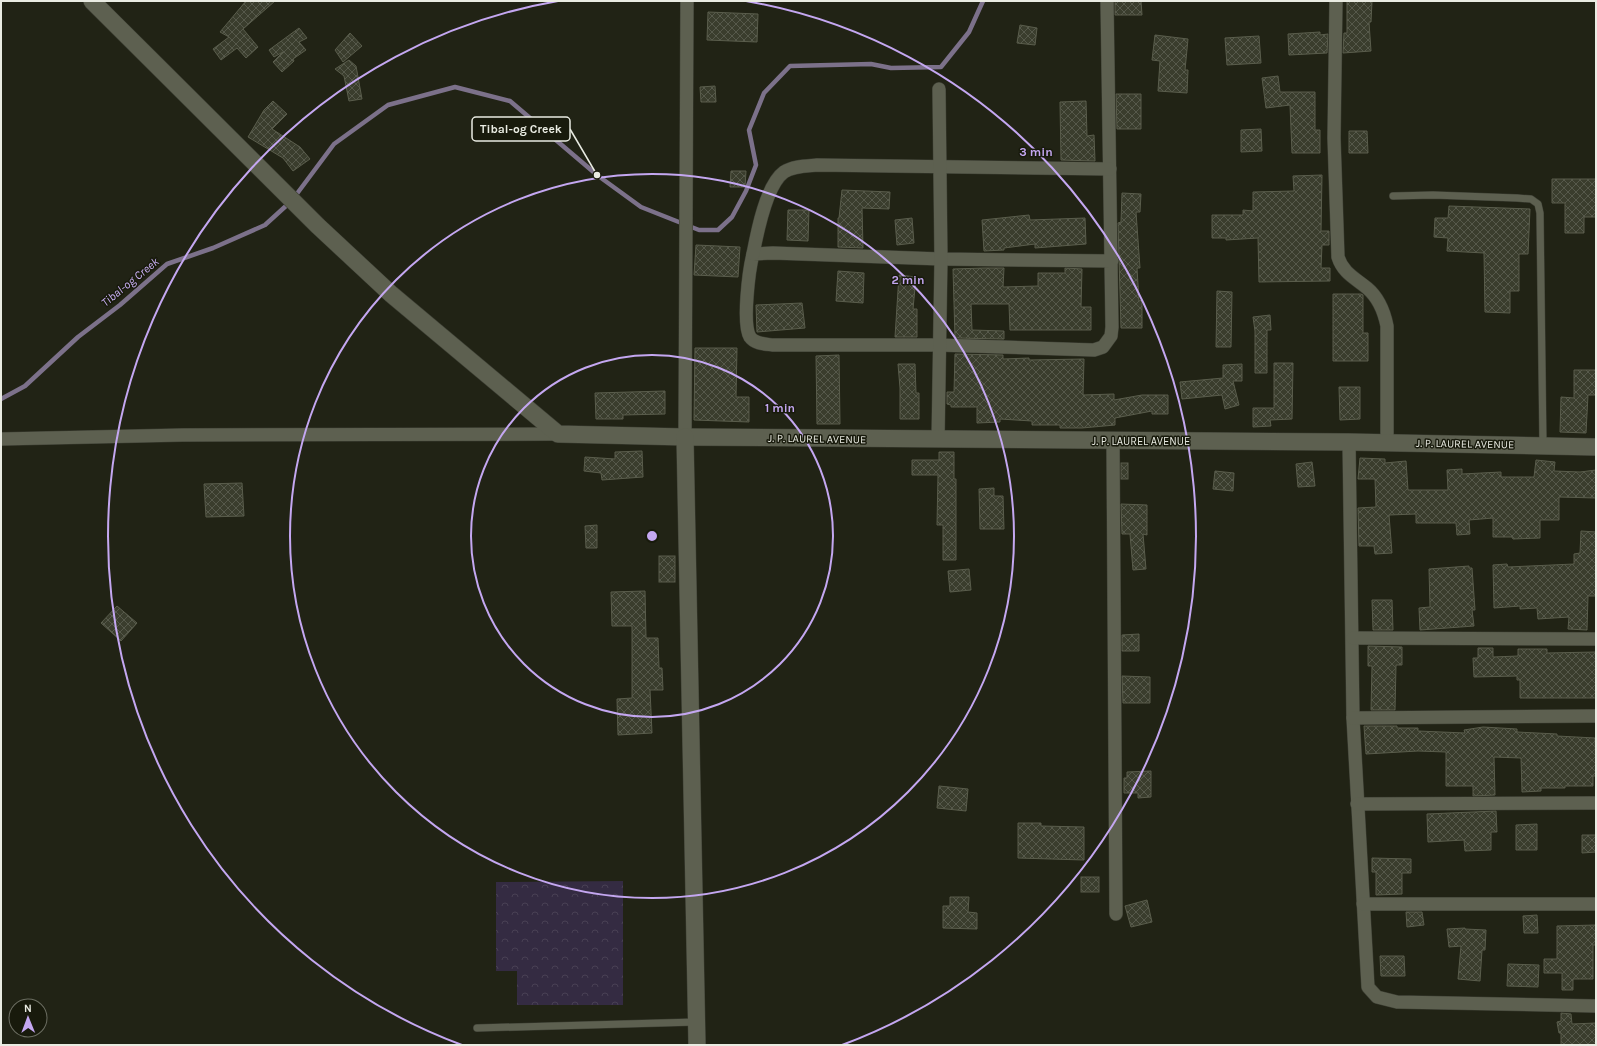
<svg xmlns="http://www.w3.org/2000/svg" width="1597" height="1046" font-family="Karla,sans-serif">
	<defs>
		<pattern id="forest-crowns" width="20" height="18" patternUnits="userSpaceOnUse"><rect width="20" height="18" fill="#342b42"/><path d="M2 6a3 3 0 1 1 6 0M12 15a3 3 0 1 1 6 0" fill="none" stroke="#484054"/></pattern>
		<pattern id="building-cross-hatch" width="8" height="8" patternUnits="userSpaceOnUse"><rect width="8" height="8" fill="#3a3d2d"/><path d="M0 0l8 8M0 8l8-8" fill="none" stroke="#56594b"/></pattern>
	</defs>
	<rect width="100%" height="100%" fill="#212315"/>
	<polygon fill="url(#forest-crowns)" points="623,881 623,1005 517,1005 517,971 496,971 496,882"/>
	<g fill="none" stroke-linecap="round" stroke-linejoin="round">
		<g stroke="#7c718a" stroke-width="4.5">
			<polyline points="296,195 334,144 388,105 455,87 510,101 597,175 641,207 699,230 718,230 732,217 746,191 756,165 749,130 764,93 790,66 871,64 891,68 941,67 969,32 983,1"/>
			<polyline points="1,399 25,386 78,337 120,305 167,264 213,248 265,225 287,205"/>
		</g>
	</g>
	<g fill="url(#building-cross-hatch)" stroke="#5a5d4c">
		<polygon points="246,1 275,1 243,29 258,47 246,58 237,48 221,60 213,49 229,37 220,32"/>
		<polygon points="1115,1 1141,1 1142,15 1115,15"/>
		<polygon points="1347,1 1372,1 1371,22 1369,22 1371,51 1343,53 1344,33 1347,33"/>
		<polygon points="708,12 758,14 757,42 707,40"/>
		<polygon points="1020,25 1037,28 1035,45 1017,43"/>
		<polygon points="299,28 307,38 299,42 306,50 293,59 294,61 282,72 273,62 283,52 274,57 269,50"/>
		<polygon points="1320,32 1320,35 1328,34 1327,53 1289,55 1288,34"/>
		<polygon points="350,33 362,46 343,62 335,50"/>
		<polygon points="1155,35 1188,39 1185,70 1188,70 1187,93 1158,91 1160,61 1152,60"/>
		<polygon points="1259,36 1261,63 1227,65 1225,38"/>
		<polygon points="349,60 356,66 362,99 349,101 344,76 335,69"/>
		<polygon points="1278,76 1280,92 1315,92 1315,130 1320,130 1320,153 1292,153 1290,105 1266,108 1262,78"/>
		<polygon points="715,86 716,102 701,102 700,87"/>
		<polygon points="1116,94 1141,94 1141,129 1117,129"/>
		<polygon points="273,101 287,114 272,129 300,147 310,159 293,171 283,158 248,137 264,110"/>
		<polygon points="1086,101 1087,136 1094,135 1095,161 1061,160 1060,102"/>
		<polygon points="1261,129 1262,151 1241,152 1241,130"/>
		<polygon points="1349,131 1367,131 1368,153 1349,153"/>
		<polygon points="731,171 746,171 745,187 730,187"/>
		<polygon points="1322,175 1321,231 1329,231 1329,245 1322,245 1321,268 1330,268 1330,281 1259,282 1258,238 1226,240 1226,238 1212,238 1212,215 1243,215 1243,210 1253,211 1253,192 1294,191 1293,176"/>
		<polygon points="1552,179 1596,179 1596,217 1584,217 1584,233 1565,233 1565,203 1552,203"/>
		<polygon points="842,190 890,192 889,209 862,208 863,248 838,247 838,218 839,218"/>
		<polygon points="1122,193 1141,194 1140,212 1136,212 1140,268 1137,268 1139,301 1142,300 1142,328 1121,328 1118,223 1121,222"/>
		<polygon points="1449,206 1530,209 1528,254 1519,254 1519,291 1510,291 1510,313 1485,312 1484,253 1447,251 1448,238 1434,237 1435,218 1448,218"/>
		<polygon points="788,210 809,210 808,241 787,240"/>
		<polygon points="1029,215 1030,220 1085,218 1086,244 1035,248 1035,244 1004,248 1004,250 984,251 982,220"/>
		<polygon points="912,218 914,243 897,245 895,220"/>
		<polygon points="696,245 740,247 738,277 694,275"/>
		<polygon points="984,268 1004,268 1003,287 1038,286 1038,273 1065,273 1065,268 1082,269 1081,307 1091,307 1091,330 1010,330 1009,304 971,304 972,330 1004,331 1004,339 955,338 953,269"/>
		<polygon points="838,271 864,273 863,303 836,301"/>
		<polygon points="899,275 916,277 913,309 917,309 917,337 895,337"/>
		<polygon points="1217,291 1232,292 1231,347 1216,347"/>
		<polygon points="1333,294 1361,294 1363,295 1363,333 1368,333 1368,361 1333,361"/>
		<polygon points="802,303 805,328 757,332 756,305"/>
		<polygon points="1270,315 1271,330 1267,330 1267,373 1255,373 1255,331 1253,317"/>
		<polygon points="695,348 737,348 736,397 749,397 749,422 694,420"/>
		<polygon points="955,354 1003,355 1003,359 1029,358 1029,360 1084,359 1083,395 1114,394 1114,400 1142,395 1168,395 1168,414 1152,414 1152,411 1115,418 1115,425 1082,428 1060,428 1060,425 1032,425 1032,421 1000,419 1000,422 977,423 977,407 951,407 951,405 947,404 947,392 954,392"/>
		<polygon points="839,355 840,424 817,424 816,356"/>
		<polygon points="1274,363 1293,363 1292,419 1270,420 1271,426 1253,427 1253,408 1274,408"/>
		<polygon points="898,364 915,364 916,393 919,393 919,419 900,419 900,388"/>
		<polygon points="1242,364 1242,381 1233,381 1239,405 1225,409 1222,395 1182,399 1180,382 1223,378 1223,365"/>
		<polygon points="1574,370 1596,370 1596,395 1588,395 1586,433 1560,432 1561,397 1574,398"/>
		<polygon points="1339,387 1360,387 1360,419 1340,420"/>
		<polygon points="665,391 665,414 623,415 623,419 596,419 595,393"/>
		<polygon points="642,451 643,477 602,480 601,473 584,471 585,457 615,459 615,452"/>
		<polygon points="939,452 954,452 954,479 956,479 956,560 943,560 943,525 937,525 938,475 912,475 912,460 939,460"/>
		<polygon points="1360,458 1385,459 1385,463 1406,461 1408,490 1448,490 1447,470 1462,469 1462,474 1501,472 1501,477 1534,477 1536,460 1555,462 1554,471 1580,472 1596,470 1596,498 1559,497 1559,520 1540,520 1540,538 1513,539 1512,537 1493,537 1493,518 1469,520 1470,534 1457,535 1456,523 1416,523 1416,514 1389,515 1392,553 1375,554 1374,546 1359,546 1358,508 1376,507 1375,479 1358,479"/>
		<polygon points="1312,462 1315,486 1298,487 1296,464"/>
		<rect x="1121" y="463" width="7" height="16"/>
		<polygon points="1215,471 1234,473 1233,491 1213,489"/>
		<polygon points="242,483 244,516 206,517 204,484"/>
		<polygon points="994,488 994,496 1003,496 1004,529 980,529 979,489"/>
		<polygon points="1121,504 1147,505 1147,535 1143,534 1146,569 1133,570 1130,534 1122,534"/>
		<polygon points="597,525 597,548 586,548 585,526"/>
		<polygon points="1581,531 1596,532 1596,596 1588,596 1587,630 1568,629 1569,617 1538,619 1537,608 1520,609 1520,606 1494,608 1493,565 1507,564 1508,567 1574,564 1574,554 1580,553"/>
		<rect x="659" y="556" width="16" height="26"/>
		<polygon points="1469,566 1469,568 1472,568 1475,610 1472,610 1474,626 1420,630 1419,608 1430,607 1429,569"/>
		<polygon points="969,569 971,590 950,592 948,571"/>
		<polygon points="645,591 646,638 658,638 659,668 662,668 663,690 650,690 652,733 618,735 617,699 632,698 632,626 612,626 611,592"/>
		<polygon points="1372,600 1392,600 1393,630 1373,630"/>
		<polygon points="117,606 137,623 121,641 101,623"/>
		<polygon points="1139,634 1139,651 1122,651 1122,635"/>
		<polygon points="1368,646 1402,647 1402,665 1396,665 1395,710 1371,710 1372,666 1368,666"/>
		<polygon points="1478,648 1493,648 1493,657 1518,656 1518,649 1547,649 1547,653 1596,652 1596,698 1520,698 1520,680 1517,680 1517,676 1474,677 1473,658 1478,658"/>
		<polygon points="1122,676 1150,677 1150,703 1123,703"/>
		<polygon points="1364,726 1397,726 1397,728 1418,728 1418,731 1465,733 1464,730 1483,727 1517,729 1517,732 1557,734 1557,736 1595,738 1596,776 1593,776 1593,786 1565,786 1565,788 1541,788 1541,791 1522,792 1521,758 1494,757 1495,795 1473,796 1473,786 1446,786 1446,752 1418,751 1366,754"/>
		<polygon points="1151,771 1151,797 1138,798 1138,793 1124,793 1124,778 1127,778 1127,772"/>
		<polygon points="939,786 968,789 966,811 937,808"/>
		<polygon points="1496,811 1497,832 1491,832 1491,850 1465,851 1464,840 1428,842 1427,814"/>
		<polygon points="1018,823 1041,823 1041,826 1084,827 1084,860 1018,858"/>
		<polygon points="1537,824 1537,850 1516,850 1516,825"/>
		<polygon points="1582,835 1596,835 1596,852 1582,853"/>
		<polygon points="1372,858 1411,859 1411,873 1402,873 1402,894 1376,895 1376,872 1372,872"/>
		<rect x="1081" y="877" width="18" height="15"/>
		<polygon points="950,897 969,897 968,912 977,913 977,929 943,928 943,906 950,906"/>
		<polygon points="1147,900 1152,922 1131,927 1125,906"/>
		<polygon points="1406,912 1422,912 1424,925 1407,927"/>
		<polygon points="1537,915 1538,933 1524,933 1523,916"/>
		<polygon points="1596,925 1596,945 1593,945 1593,979 1573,979 1573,990 1562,990 1562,973 1544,973 1544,959 1557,959 1557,926"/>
		<polygon points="1465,928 1465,929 1486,930 1485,950 1482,950 1480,981 1458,979 1461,946 1449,947 1447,929"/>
		<polygon points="1380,956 1404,956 1405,976 1381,976"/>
		<polygon points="1508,964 1539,965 1538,987 1507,986"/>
		<polygon points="1561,1013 1571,1014 1572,1024 1596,1023 1596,1045 1561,1045 1561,1033 1559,1033 1557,1022 1561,1021"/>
	</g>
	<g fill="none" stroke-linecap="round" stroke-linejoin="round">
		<defs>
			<g id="service">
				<polyline points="1393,196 1433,195 1517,198 1531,199 1538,204 1540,213 1543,446"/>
				<polyline points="477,1028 696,1022"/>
			</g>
			<g id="minor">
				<path d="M 1107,1 L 1112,327 L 1111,336 L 1103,347 L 1094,350 L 938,345 L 773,345 C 765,344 755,344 750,337 C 742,324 749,270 753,254 L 773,253 L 941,259 L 1112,261"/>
				<path d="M 1336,1 L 1334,138 L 1338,257 C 1343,273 1355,278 1367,288 C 1379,298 1384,311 1387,326 L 1387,443"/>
				<path d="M 753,254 C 757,233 766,185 784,172 C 793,166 806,166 817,165 L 1110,169"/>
				<polyline points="685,437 687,1"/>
				<polyline points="1,439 183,435 558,434"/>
				<polyline points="938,440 941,259 939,89"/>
				<polyline points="1113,441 1116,914"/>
				<polyline points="1349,442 1353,718 1368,987 1377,997 1397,1002 1596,1006"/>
				<polyline points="1353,638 1596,639"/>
				<polyline points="1353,718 1596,716"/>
				<polyline points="1357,804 1596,803"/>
				<polyline points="1363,904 1596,904"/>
			</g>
			<g id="tertiary">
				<polyline points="92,1 318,226 391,294 558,434 685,437 1349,442 1596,447"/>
				<polyline points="685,437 697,1045"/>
			</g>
		</defs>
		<use href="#service" stroke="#3c3e33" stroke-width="8"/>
		<use href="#minor" stroke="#3c3e33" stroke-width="14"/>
		<use href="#tertiary" stroke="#3c3e33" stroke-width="18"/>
		<use href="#service" stroke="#5d6050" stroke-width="7"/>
		<use href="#minor" stroke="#5d6050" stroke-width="13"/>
		<use href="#tertiary" stroke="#5d6050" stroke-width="17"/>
	</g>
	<g fill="none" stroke="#c4a7f1" stroke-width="2">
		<circle cx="652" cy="536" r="181"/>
		<circle cx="652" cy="536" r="362"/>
		<path d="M462 1045A543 543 0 0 1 558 1M746 1A543 543 0 0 1 842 1045"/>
	</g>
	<g text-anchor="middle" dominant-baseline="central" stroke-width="3" stroke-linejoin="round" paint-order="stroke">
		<g font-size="11" fill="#e9ebe2" stroke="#181a0c">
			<text transform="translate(817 439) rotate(1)">J. P. LAUREL AVENUE</text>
			<text x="1141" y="441">J. P. LAUREL AVENUE</text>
			<text transform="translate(1465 444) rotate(1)">J. P. LAUREL AVENUE</text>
		</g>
		<g font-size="12" font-style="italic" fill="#c9b0f4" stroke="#181a0c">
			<text transform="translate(130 282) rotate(-39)">Tibal-og Creek</text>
		</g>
	</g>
	<circle cx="652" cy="536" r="6" fill="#c4a7f1" stroke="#181a0c" stroke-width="2"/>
	<g font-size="12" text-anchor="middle" font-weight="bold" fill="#c4a7f1" stroke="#181a0c" stroke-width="3" stroke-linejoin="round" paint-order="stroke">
		<text x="1036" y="156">3 min</text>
		<text x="908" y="284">2 min</text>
		<text x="780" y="412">1 min</text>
	</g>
	<path fill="none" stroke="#e9ebe2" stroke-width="1.5" d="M597 175L570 129"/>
	<circle fill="#e9ebe2" stroke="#181a0c" stroke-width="1.5" cx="597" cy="175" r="4"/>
	<rect fill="#181a0c" stroke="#e9ebe2" stroke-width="1.5" x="472" y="117" width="98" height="24" rx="4"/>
	<g font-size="12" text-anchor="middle" font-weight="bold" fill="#e9ebe2">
		<text x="521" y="133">Tibal-og Creek</text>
	</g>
	<rect width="1597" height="1046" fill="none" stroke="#e9ebe2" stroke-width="4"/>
	<g transform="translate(28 1018) rotate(359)"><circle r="19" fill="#181a0c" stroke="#6c6e62"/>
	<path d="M0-3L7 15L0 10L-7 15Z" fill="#c4a7f1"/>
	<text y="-6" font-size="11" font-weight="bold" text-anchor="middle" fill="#e9ebe2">N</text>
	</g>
</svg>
